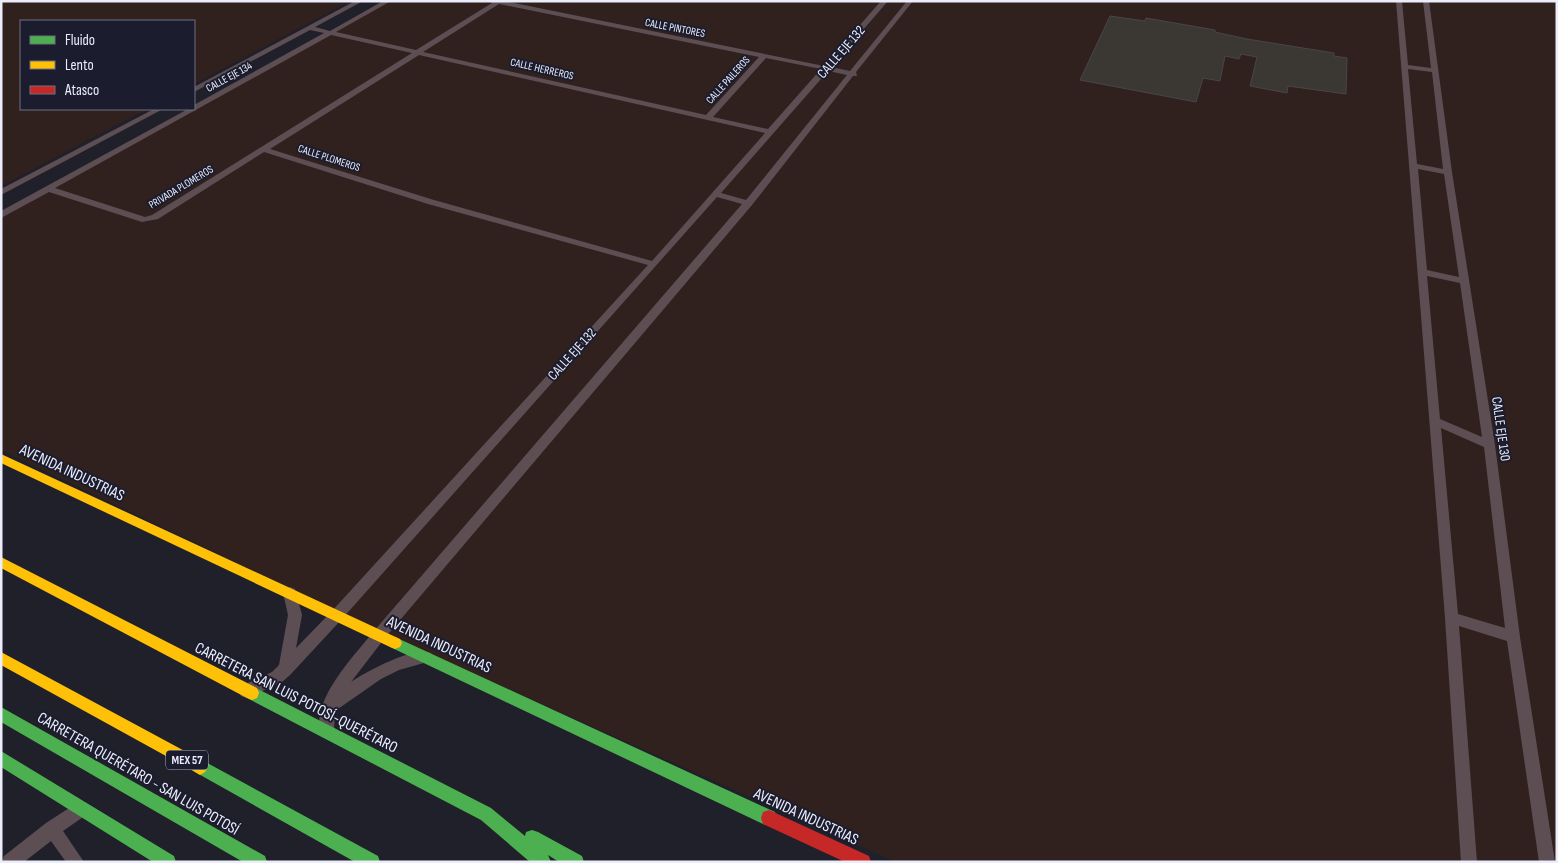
<svg xmlns="http://www.w3.org/2000/svg" width="1558" height="863" font-family="'Sofia Sans Condensed',sans-serif">
	<rect width="100%" height="100%" fill="#20202a"/>
	<g fill="#30211f">
		<polygon points="1,1 350,1 194,84 194,21 21,21 21,109 147,109 1,186"/>
		<polygon points="390,1 1557,1 1557,862 896,862 407,644 1,450 1,215"/>
	</g>
	<polygon fill="#3b3732" stroke="#484647" points="1110,16 1145,21 1146,18 1215,30 1215,32 1247,39 1334,53 1334,56 1347,58 1346,94 1288,86 1287,93 1250,86 1257,57 1241,54 1239,59 1225,56 1220,81 1203,78 1196,102 1080,80"/>
	<g fill="none" stroke-linecap="round" stroke-linejoin="round">
		<g fill="#5d4e53" fill-rule="evenodd">
			<path d="M 355,1 L 363,1 L 315,27 L 330,31 L 383,1 L 391,1 L 336,32 L 416,50 L 492,3 L 490,1 L 504,1 L 824,66 L 881,1 L 888,1 L 831,67 L 850,71 L 907,1 L 913,1 L 856,72 L 857,76 L 853,76 L 752,205 L 384,639 L 351,682 C 367,671 414,646 431,653 L 433,657 L 431,661 L 399,670 L 381,679 L 335,711 L 334,732 L 332,737 L 327,739 L 322,737 C 307,703 355,655 374,631 L 742,204 L 717,197 L 342,619 L 290,675 L 282,682 L 251,696 L 246,698 L 241,696 L 239,691 L 241,686 L 272,672 L 279,665 L 288,615 L 283,593 L 285,589 L 290,587 L 295,589 L 302,615 L 296,648 L 332,611 L 648,265 L 428,204 L 264,152 L 158,219 L 142,222 L 49,192 L 1,218 L 1,211 L 188,109 L 194,109 L 194,105 L 324,33 L 310,30 L 194,92 L 194,87 ZM 499,4 L 759,57 L 706,115 L 423,52 ZM 331,35 L 412,53 L 152,215 L 145,217 L 55,188 ZM 419,55 L 765,133 L 652,261 L 434,200 L 270,149 ZM 766,58 L 821,69 L 768,129 L 713,117 ZM 828,71 L 847,75 L 746,200 L 721,193 Z"/>
			<path d="M 1396,1 L 1402,1 L 1408,65 L 1431,68 L 1423,1 L 1429,1 L 1452,172 L 1495,445 L 1520,637 L 1555,862 L 1539,862 L 1507,641 L 1459,626 L 1477,862 L 1461,862 L 1445,618 ZM 1408,69 L 1432,72 L 1443,169 L 1417,164 ZM 1418,169 L 1444,174 L 1459,277 L 1427,270 ZM 1427,276 L 1460,283 L 1482,437 L 1440,419 ZM 1441,428 L 1484,447 L 1505,628 L 1458,614 Z"/>
			<polygon points="154,109 163,109 1,195 1,189"/>
			<polygon points="80,801 86,803 88,809 86,815 63,831 84,862 66,862 51,841 24,862 2,862 4,856 46,823"/>
		</g>
		<g fill="#4caf50" fill-rule="evenodd">
			<polygon points="395,637 775,812 777,818 775,824 769,826 763,824 390,647 388,643 390,639"/>
			<polygon points="252,686 491,808 525,836 526,832 532,830 538,832 582,856 584,862 559,862 548,855 551,862 530,862 481,820 247,698 245,693 247,688"/>
			<polygon points="1,707 265,856 267,862 243,862 1,722"/>
			<polygon points="1,751 174,856 176,862 153,862 1,767"/>
			<polygon points="200,759 378,856 380,862 355,862 195,772 192,767 195,762"/>
		</g>
		<g fill="#ffc107" fill-rule="evenodd">
			<polygon points="1,454 400,639 402,643 400,647 395,649 390,647 1,463"/>
			<polygon points="1,557 257,688 259,693 257,698 252,700 247,698 1,568"/>
			<polygon points="1,652 205,762 208,767 205,772 200,775 195,772 1,665"/>
		</g>
		<polygon fill="#c62828" fill-rule="evenodd" points="769,810 869,856 871,862 845,862 763,824 761,818 763,812"/>
	</g>
	<g text-anchor="middle" dominant-baseline="central" stroke-width="4" stroke-linejoin="round" paint-order="stroke">
		<g font-size="11" fill="#ecedfa" stroke="#1b1d2f">
			<text transform="translate(675 28) rotate(11)">CALLE PINTORES</text>
			<text transform="translate(542 69) rotate(13)">CALLE HERREROS</text>
			<text transform="translate(229 77) rotate(-29)">CALLE EJE 134</text>
			<text transform="translate(728 80) rotate(-48)">CALLE PAILEROS</text>
			<text transform="translate(329 158) rotate(18)">CALLE PLOMEROS</text>
			<text transform="translate(181 187) rotate(-31)">PRIVADA PLOMEROS</text>
		</g>
		<rect fill="#1b1d2f" stroke="#adafbd" stroke-width="1" x="166" y="750.5" width="42" height="19" rx="4"/>
		<g font-size="12" font-weight="bold" fill="#ecedfa">
			<text x="187" y="760">MEX 57</text>
		</g>
		<g font-size="14" fill="#ecedfa" stroke="#1b1d2f">
			<text transform="translate(841 52) rotate(-49)">CALLE EJE 132</text>
			<text transform="translate(572 354) rotate(-48)">CALLE EJE 132</text>
			<text transform="translate(1501 429) rotate(82)">CALLE EJE 130</text>
		</g>
		<g font-size="16" fill="#ecedfa" stroke="#1b1d2f">
			<text transform="translate(72 473) rotate(25)">AVENIDA INDUSTRIAS</text>
			<text transform="translate(439 645) rotate(25)">AVENIDA INDUSTRIAS</text>
			<text transform="translate(296 698) rotate(27)">CARRETERA SAN LUIS POTOSÍ-QUERÉTARO</text>
			<text transform="translate(138 774) rotate(30)">CARRETERA QUERÉTARO - SAN LUIS POTOSÍ</text>
			<text transform="translate(806 817) rotate(25)">AVENIDA INDUSTRIAS</text>
		</g>
	</g>
	<rect width="1558" height="863" fill="none" stroke="#ecedfa" stroke-width="5"/>
	<rect x="20" y="20" width="175" height="90" fill="#1b1d2f" stroke="#6f7080"/>
	<rect x="30" y="36" width="25" height="8" fill="#4caf50" stroke="#6f7080"/>
	<text x="65" y="45" font-size="15" fill="#ecedfa">Fluido</text>
	<rect x="30" y="61" width="25" height="8" fill="#ffc107" stroke="#6f7080"/>
	<text x="65" y="70" font-size="15" fill="#ecedfa">Lento</text>
	<rect x="30" y="86" width="25" height="8" fill="#c62828" stroke="#6f7080"/>
	<text x="65" y="95" font-size="15" fill="#ecedfa">Atasco</text>
</svg>
